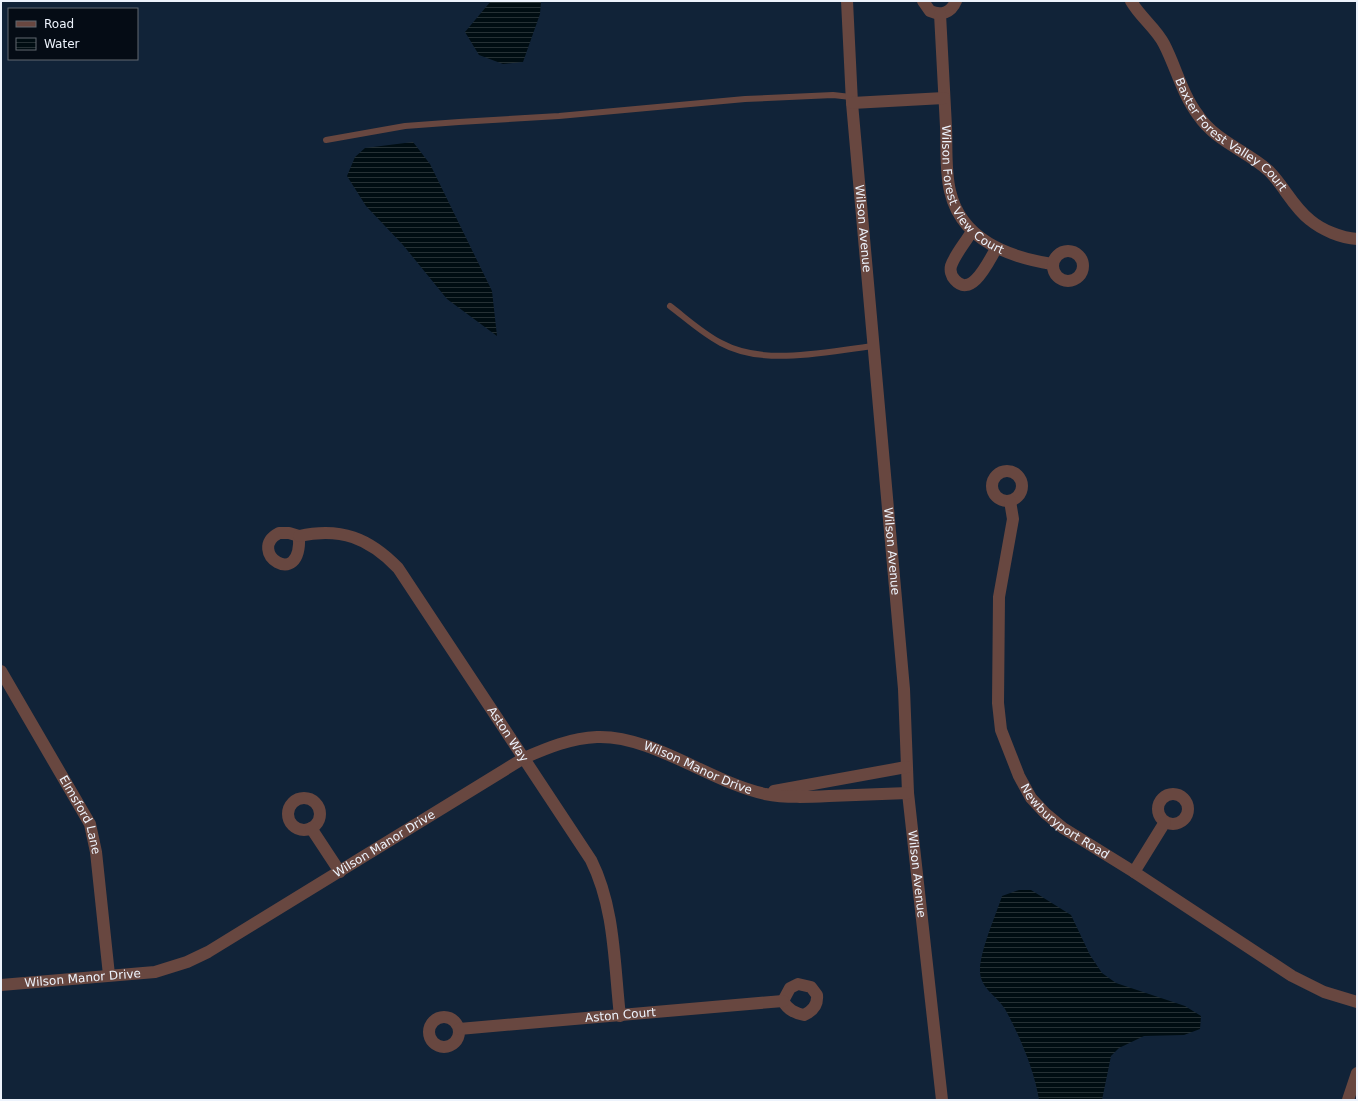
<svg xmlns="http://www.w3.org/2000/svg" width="1358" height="1101" font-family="'DejaVu Sans',sans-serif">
	<defs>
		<pattern id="water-rules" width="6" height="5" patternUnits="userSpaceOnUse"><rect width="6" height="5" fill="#000d12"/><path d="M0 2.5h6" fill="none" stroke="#263135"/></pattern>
	</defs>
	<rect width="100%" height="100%" fill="#112338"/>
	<g fill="url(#water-rules)">
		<polygon points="491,1 541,1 540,14 523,62 503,64 479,55 465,32"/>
		<polygon points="413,142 430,164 492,291 497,336 447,299 403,245 366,206 347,176 355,157 365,148"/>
		<path d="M 1019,890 L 1031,890 L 1071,915 L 1090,955 L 1102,973 L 1116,983 L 1185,1006 L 1201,1016 L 1200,1029 L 1184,1035 L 1144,1036 L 1119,1048 L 1111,1056 L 1102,1100 L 1039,1100 C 1035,1072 1019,1034 1005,1009 C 997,996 981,989 980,972 C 979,953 996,915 1002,896 Z"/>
	</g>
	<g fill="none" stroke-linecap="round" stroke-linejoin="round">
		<g stroke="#684740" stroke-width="6">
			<polyline points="326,140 405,126 459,122 559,116 745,99 833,95 851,97"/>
			<path d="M 670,306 C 687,319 702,333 721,343 C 765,367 827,351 874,346"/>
		</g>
		<g stroke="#684740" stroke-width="12">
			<path id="s1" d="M 847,1 L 852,103 L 904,689 L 908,793 L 942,1100"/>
			<path d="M 923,1 L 930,11 C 941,16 951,13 956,1"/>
			<path id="s2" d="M 1131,1 C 1140,17 1156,28 1164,44 C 1176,67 1182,94 1198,115 C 1215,141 1247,151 1269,171 C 1284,186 1293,207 1310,220 C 1322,230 1341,238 1357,239"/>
			<path id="s3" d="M 940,14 C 942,52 944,89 946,127 C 947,148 945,170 950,191 C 961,240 1008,257 1052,264"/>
			<polyline points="852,103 944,98"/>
			<path d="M 972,231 C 966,242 955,254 951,266 C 950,270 951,276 955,280 C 972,299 989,260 996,249"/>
			<circle cx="1068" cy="266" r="15"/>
			<circle cx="1007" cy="486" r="15"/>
			<path id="s4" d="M 1010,501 L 1013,519 L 999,597 L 998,703 L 1001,730 L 1019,776 L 1031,798 L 1045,813 L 1063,828 L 1134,872 L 1292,976 L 1324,992 L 1357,1002"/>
			<path d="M 279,533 L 289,533 L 299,536 C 302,592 245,551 279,533 Z"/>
			<path id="s5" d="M 299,536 C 341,527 369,538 398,568 L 591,860 C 615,908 614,963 620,1016"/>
			<path id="s6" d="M 1,671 L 90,824 L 96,852 L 109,975"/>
			<polyline points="774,791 906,767"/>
			<circle cx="1173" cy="809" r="15"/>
			<circle cx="304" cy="814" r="16"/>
			<polyline points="311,828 340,872"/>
			<polyline points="1134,872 1165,822"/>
			<path d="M 798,984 L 811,987 L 817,995 C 818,1005 813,1011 804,1015 C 795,1013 788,1010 783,1001 L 790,988 Z"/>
			<path id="s7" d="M 1,985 L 155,972 L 187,962 L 208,952 L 524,758 C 547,748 571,738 597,737 C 652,735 710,782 765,794 C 786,798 808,797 829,796 C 855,795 882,794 908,793"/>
			<circle cx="444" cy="1032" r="15"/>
			<path id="s8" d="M 459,1029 L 783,1001"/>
			<polyline points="1348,1100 1357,1073"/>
		</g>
	</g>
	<g text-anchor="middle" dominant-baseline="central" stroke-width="4" stroke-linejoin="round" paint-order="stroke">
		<g font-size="12" fill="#edf3fc" stroke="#050c15">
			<text stroke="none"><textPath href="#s2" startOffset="170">Baxter Forest Valley Court</textPath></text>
			<text stroke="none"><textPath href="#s3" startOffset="186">Wilson Forest View Court</textPath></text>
			<text stroke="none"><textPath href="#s1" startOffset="228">Wilson Avenue</textPath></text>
			<text stroke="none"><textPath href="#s1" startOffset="552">Wilson Avenue</textPath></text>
			<text stroke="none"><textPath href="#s5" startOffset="309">Aston Way</textPath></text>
			<text stroke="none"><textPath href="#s7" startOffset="765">Wilson Manor Drive</textPath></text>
			<text stroke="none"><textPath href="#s6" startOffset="165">Elmsford Lane</textPath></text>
			<text stroke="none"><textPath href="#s4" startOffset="346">Newburyport Road</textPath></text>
			<text stroke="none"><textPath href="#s7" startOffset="418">Wilson Manor Drive</textPath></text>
			<text stroke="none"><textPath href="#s1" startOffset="876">Wilson Avenue</textPath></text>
			<text stroke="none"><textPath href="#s7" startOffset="82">Wilson Manor Drive</textPath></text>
			<text stroke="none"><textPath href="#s8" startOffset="162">Aston Court</textPath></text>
		</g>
	</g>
	<rect width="1358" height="1101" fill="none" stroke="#edf3fc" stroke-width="4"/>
	<rect x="8" y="8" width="130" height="52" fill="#050c15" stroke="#626871"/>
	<rect x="16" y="21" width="20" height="6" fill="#684740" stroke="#626871"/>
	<text x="44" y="28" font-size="12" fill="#edf3fc">Road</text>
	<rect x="16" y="38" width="20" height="12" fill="url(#water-rules)" stroke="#626871"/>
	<text x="44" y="48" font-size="12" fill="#edf3fc">Water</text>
</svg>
